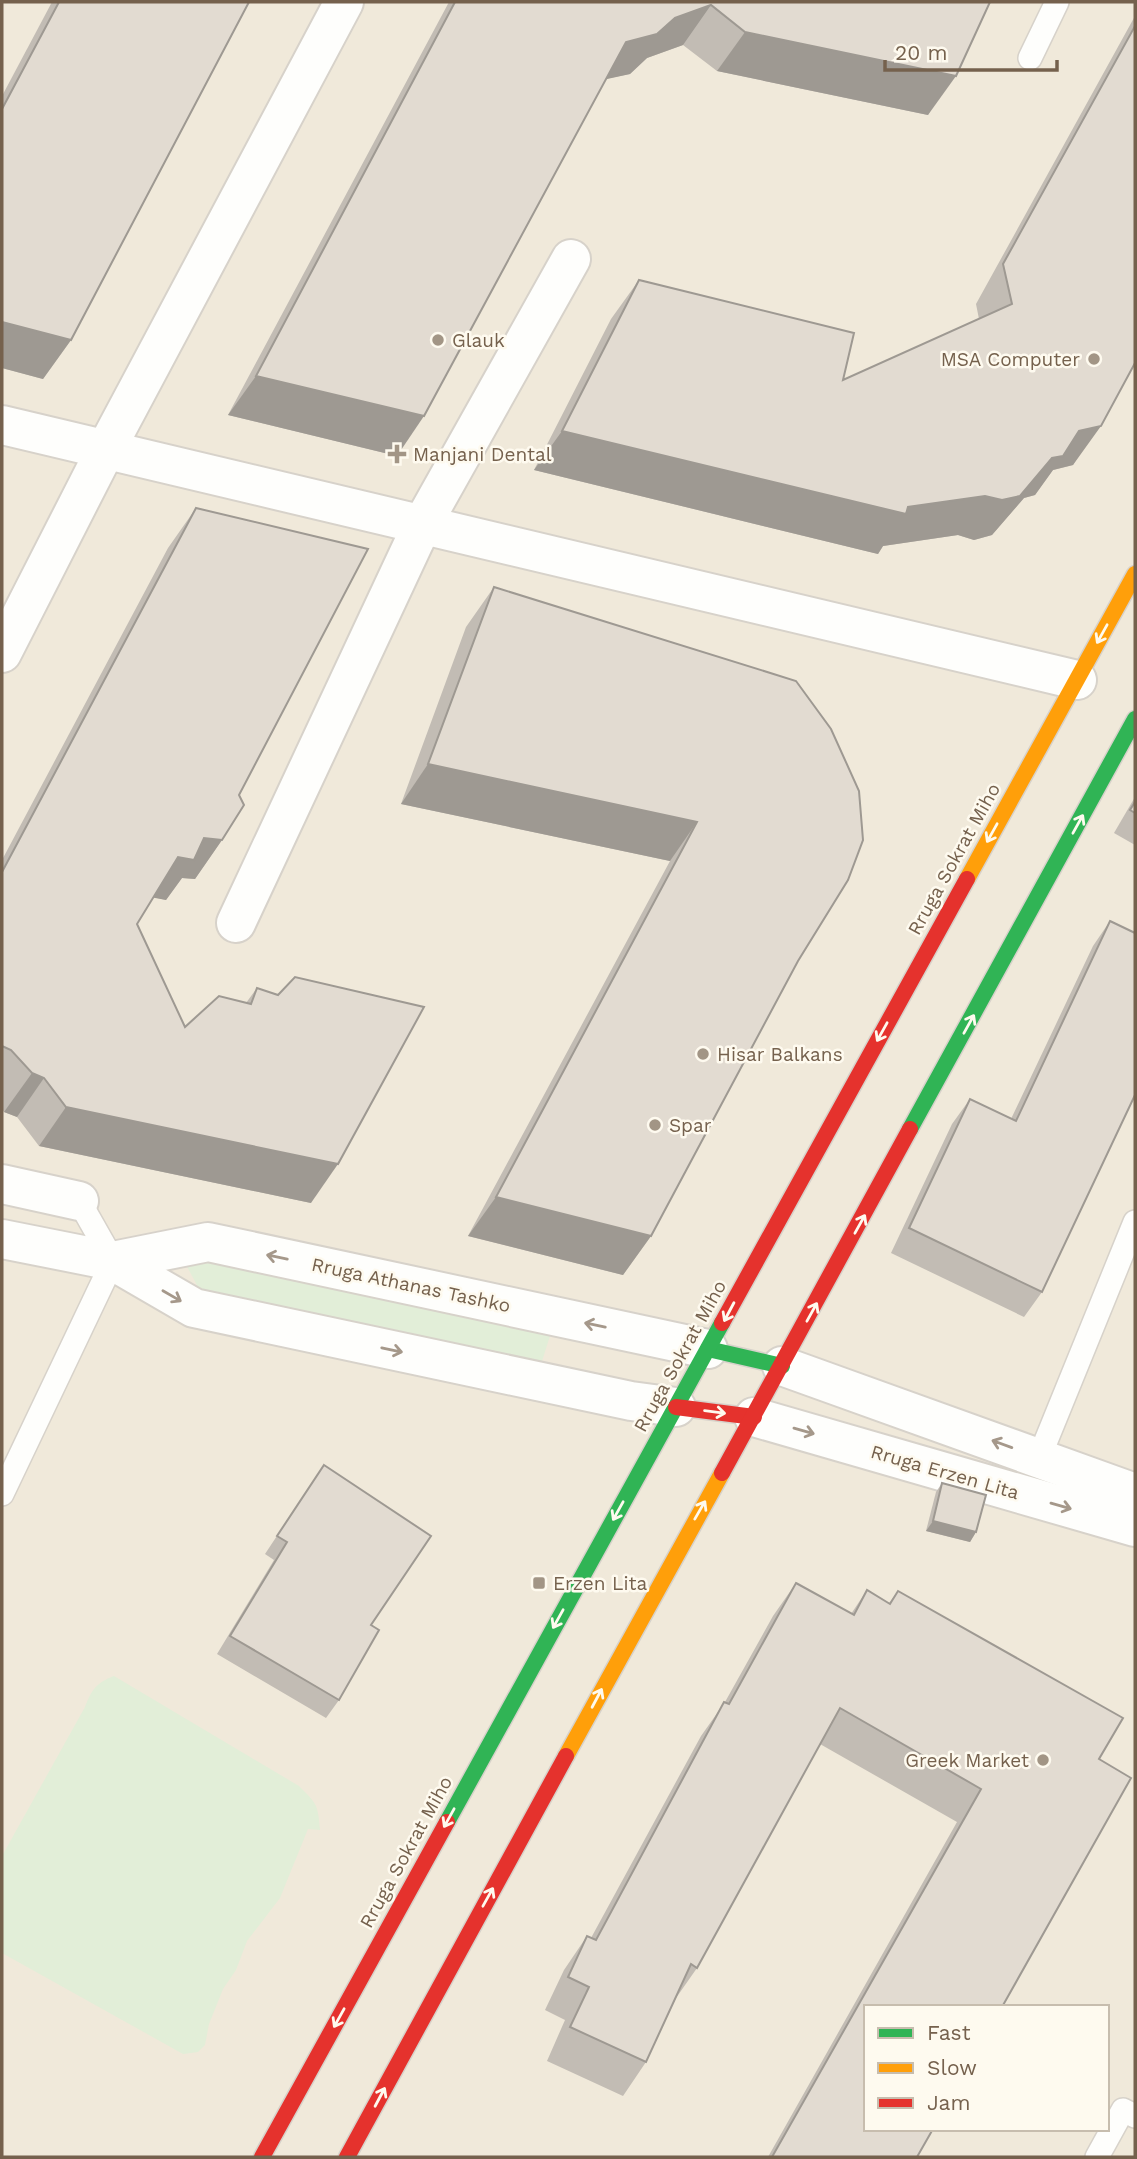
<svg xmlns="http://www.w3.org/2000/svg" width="1137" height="2159" font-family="'Work Sans',sans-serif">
	<rect width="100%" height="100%" fill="#f7f5ec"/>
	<path fill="#f0e9da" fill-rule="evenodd" d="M 2,2 L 1135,2 L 1135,2157 L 2,2157 ZM 866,2007 L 1107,2007 L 1107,2129 L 866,2129 Z"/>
	<g fill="#e2eed8">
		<polygon points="184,1261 236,1263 550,1336 535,1383 280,1316 199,1289"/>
		<path d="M 114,1676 L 299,1786 C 317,1804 318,1804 320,1830 L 308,1829 L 280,1898 L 247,1941 L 236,1970 L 223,1989 L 209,2024 L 205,2045 L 198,2052 L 183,2054 L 2,1953 L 2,1856 L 85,1707 C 92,1689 96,1683 114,1676 Z"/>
	</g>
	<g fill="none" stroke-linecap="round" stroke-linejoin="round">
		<defs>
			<g id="lane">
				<polyline points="1030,58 1057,2"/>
				<polyline points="1039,1458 1135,1222"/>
				<polyline points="2,1494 113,1261 79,1201"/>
				<polyline points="1097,2157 1123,2110 1135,2116"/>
			</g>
			<g id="street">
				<polyline points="2,425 1077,680"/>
				<polyline points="2,653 105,451 344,2"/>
				<polyline points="236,923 423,523 571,259"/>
				<polyline points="2,1184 79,1201"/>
				<polyline points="2,1239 113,1261 194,1308 631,1401 676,1407"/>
				<polyline points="113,1261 208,1242 708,1349"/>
				<polyline points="782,1366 1135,1493"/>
				<polyline points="754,1417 1135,1527"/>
			</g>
			<g id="fast">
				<polyline points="910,1129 1135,719"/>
				<polyline points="708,1349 782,1366"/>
				<polyline points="447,1822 722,1323"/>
			</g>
			<g id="slow">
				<polyline points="967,879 1135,574"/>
				<polyline points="566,1756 722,1473"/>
			</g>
			<g id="jam">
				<polyline points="722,1323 967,879"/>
				<polyline points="676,1407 754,1417"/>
				<polyline points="722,1473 910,1129"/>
				<polyline points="262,2157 447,1822"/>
				<polyline points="347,2157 566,1756"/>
			</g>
		</defs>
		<use href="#lane" stroke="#d7d2ca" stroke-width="26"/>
		<use href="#street" stroke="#d7d2ca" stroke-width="42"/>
		<use href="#fast" stroke="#d7d2ca" stroke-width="19"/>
		<use href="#slow" stroke="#d7d2ca" stroke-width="19"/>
		<use href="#jam" stroke="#d7d2ca" stroke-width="19"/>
		<use href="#lane" stroke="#fefefc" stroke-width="23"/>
		<use href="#street" stroke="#fefefc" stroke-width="38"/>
		<use href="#fast" stroke="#30b455" stroke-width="16"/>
		<use href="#slow" stroke="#ff9f0a" stroke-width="16"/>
		<use href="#jam" stroke="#e5322d" stroke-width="16"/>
	</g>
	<g fill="#c2bcb4">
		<polygon points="52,2 249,2 71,340 43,379 2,368 2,96"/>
		<polygon points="449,2 990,2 928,115 717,71 683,45 647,58 630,74 605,79 397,456 228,415"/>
		<polygon points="1135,16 1135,363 1073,465 1053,470 1035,495 1024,498 992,535 974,540 958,535 883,546 878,554 534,470 611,319 639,280 843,380 979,319 976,304"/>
		<polygon points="196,508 239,795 222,840 195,879 182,878 166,900 153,897 137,924 185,1027 246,1003 257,988 311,1203 39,1146 17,1117 4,1112 2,1109 2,860 168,548"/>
		<polygon points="494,587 796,681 798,961 651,1236 623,1275 468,1236 670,861 401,804 466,627"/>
		<polygon points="1135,797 1135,845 1114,833"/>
		<polygon points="1110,921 1042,1292 1024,1317 891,1253 952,1124 970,1099 1011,1119 1093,946"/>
		<polygon points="312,1483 371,1625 339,1700 326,1718 217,1654 274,1560 265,1554"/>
		<polygon points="942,1483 976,1532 970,1542 926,1531 936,1492"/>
		<polygon points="796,1583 851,1614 867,1590 889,1603 898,1591 1099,1759 917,2157 768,2157 957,1822 820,1744 697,1968 676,1998 646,2062 623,2096 547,2061 565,2020 545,2010 564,1970 587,1936 591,1938 701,1736 725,1702 773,1616"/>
	</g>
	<g fill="#9e9992">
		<polygon points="711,5 683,45 647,58 630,74 598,81 626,42 675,18"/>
		<polygon points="745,32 956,76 928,115 717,71"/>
		<polygon points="2,322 71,340 43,379 2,368"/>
		<polygon points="256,376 424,416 397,456 228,415"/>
		<polygon points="1101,426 1073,465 1053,470 1035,495 1024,498 992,535 974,540 958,535 883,546 878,554 534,470 562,431 908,507 1052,458 1079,431"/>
		<polygon points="428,764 697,822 670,861 401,804"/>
		<polygon points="204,838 222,840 195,879 182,878 166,900 150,897 178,857"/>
		<polygon points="32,1073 44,1078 17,1117 4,1112"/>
		<polygon points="66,1107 338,1164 311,1203 39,1146"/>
		<polygon points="496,1197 651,1236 623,1275 468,1236"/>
		<polygon points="933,1521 976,1532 970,1542 926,1531"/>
	</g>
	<g fill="#e2dbd1" stroke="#9e9992" stroke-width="2">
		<polygon points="59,2 249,2 71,340 2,322 2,109"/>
		<polygon points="455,2 990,2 956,76 745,32 711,5 675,18 657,34 626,42 424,416 256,376"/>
		<polygon points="1135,26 1135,363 1101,426 1079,431 1063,456 1052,458 1020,496 1002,500 985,496 908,507 906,514 562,431 639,280 854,333 843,380 1012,304 1003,264"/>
		<polygon points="196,508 368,549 239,795 244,805 222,840 204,838 194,860 178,857 137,924 185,1027 219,996 251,1004 257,988 278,995 295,977 424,1007 338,1164 66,1107 44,1078 32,1073 11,1050 2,1046 2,872"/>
		<polygon points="494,587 796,681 831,729 859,791 863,840 848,880 798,961 651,1236 496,1197 697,822 428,764"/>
		<polygon points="1135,802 1135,813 1130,810"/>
		<polygon points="1110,921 1135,933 1135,1095 1042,1292 909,1228 970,1099 1016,1121"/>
		<polygon points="324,1465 431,1536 371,1625 379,1630 339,1700 230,1636 287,1542 277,1536"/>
		<polygon points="942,1483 986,1495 976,1532 933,1521"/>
		<polygon points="796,1583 854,1615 867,1590 890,1604 898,1591 1123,1718 1099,1759 1131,1778 1002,2007 866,2007 866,2129 933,2129 917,2157 772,2157 981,1789 840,1708 697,1968 691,1964 646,2062 570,2027 589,1987 568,1977 587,1936 596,1940 724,1702 729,1704"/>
	</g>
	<defs><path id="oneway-shaft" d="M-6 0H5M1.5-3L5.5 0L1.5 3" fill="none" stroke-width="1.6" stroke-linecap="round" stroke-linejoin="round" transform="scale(1.75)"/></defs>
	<g stroke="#fefaef">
		<use href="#oneway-shaft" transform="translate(1102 634) rotate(119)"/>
		<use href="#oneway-shaft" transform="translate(1078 824) rotate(-61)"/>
		<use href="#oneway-shaft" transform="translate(992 833) rotate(119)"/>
		<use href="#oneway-shaft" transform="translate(969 1024) rotate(-61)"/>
		<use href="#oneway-shaft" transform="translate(882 1032) rotate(119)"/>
		<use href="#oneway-shaft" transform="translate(860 1224) rotate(-61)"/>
		<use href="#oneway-shaft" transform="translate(729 1312) rotate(118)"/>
		<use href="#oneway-shaft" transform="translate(812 1312) rotate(-61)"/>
		<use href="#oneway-shaft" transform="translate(715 1412) rotate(7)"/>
		<use href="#oneway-shaft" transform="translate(700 1510) rotate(-60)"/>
		<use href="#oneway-shaft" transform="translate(618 1511) rotate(119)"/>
		<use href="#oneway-shaft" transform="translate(558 1619) rotate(119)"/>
		<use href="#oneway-shaft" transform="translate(597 1698) rotate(-62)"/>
		<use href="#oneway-shaft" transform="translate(449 1818) rotate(119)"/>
		<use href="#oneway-shaft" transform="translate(488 1897) rotate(-61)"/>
		<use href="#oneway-shaft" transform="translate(339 2018) rotate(119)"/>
		<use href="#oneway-shaft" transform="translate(380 2097) rotate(-62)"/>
	</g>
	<g stroke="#a5988a">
		<use href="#oneway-shaft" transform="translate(277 1257) rotate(-168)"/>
		<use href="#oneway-shaft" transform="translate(172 1296) rotate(30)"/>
		<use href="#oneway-shaft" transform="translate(595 1325) rotate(-168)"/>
		<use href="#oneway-shaft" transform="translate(392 1350) rotate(12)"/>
		<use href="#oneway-shaft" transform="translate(804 1431) rotate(16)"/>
		<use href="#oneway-shaft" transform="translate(1002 1444) rotate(-160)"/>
		<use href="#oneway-shaft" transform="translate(1061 1506) rotate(16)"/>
	</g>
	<g fill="#a29585" stroke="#fefaef" stroke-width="2.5">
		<circle cx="438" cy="340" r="7"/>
		<circle cx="1094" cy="359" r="7"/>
		<path d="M393.5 443.5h7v7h7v7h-7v7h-7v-7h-7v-7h7z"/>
		<circle cx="703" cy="1054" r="7"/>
		<circle cx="655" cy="1125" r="7"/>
		<rect x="532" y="1576" width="14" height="14" rx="3.5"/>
		<circle cx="1043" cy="1760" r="7"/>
	</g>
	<g text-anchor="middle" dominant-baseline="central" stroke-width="5" stroke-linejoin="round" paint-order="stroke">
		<g font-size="19" fill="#75614d" stroke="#fefaef" text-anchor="start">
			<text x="452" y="340">Glauk</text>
			<text x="1080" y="359" text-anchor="end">MSA Computer</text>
			<text x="413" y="454">Manjani Dental</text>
			<text x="717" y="1054">Hisar Balkans</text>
			<text x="669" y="1125">Spar</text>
			<text x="553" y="1583">Erzen Lita</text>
			<text x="1029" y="1760" text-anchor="end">Greek Market</text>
		</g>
		<g font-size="19" fill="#75614d" stroke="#fefaef">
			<text transform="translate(954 859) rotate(-61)">Rruga Sokrat Miho</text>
			<text transform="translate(411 1285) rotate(12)">Rruga Athanas Tashko</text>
			<text transform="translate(680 1356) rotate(-61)">Rruga Sokrat Miho</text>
			<text transform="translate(945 1472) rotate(16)">Rruga Erzen Lita</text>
			<text transform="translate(406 1852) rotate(-61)">Rruga Sokrat Miho</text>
		</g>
	</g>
	<rect width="1137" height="2159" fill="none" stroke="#75614d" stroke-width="7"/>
	<rect x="864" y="2005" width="245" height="126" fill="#fefaef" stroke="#c7bdae" stroke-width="2"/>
	<rect x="878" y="2028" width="35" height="10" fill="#30b455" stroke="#c7bdae" stroke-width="2"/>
	<text x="927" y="2040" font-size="21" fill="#75614d">Fast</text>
	<rect x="878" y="2063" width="35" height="10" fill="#ff9f0a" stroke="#c7bdae" stroke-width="2"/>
	<text x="927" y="2075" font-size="21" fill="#75614d">Slow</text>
	<rect x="878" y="2098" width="35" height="10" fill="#e5322d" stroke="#c7bdae" stroke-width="2"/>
	<text x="927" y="2110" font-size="21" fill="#75614d">Jam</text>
	<path d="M885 60v10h172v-10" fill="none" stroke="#75614d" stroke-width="3.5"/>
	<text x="895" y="60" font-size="21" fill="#75614d" stroke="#fefaef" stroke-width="5" paint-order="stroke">20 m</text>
</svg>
